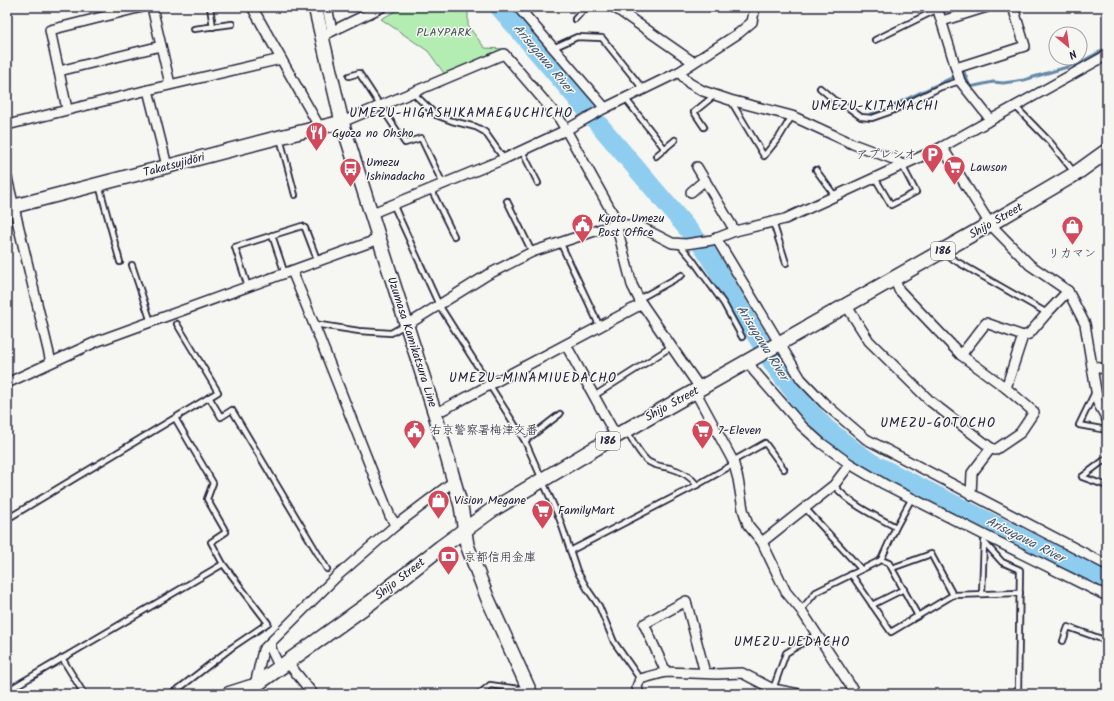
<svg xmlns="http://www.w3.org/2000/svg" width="1114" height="701" font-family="Kalam,'Klee One',sans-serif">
	<rect width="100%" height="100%" fill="#f6f6f2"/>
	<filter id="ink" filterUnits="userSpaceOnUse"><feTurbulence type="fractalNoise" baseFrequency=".025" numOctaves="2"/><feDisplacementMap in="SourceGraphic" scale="8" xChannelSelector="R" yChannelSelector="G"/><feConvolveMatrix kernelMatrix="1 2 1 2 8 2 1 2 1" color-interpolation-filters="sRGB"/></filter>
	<g filter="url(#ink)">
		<polygon fill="#b3edb1" stroke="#6a8876" points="403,7 466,7 468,10 468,26 485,48 504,49 446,76 428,51 381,19"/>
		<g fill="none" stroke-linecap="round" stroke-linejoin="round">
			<polyline stroke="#6389a7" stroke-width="3" points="870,114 886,111 900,102 964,72 970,87 993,82 1003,83 1024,80 1077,64 1107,48"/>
			<polyline stroke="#8ecdef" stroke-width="19" points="499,7 704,248 774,365 803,404 827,429 852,449 872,463 1107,581"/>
			<defs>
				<g id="lane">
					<polyline points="210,7 213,27"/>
					<polyline points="575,19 586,7"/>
					<polyline points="194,29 232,24"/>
					<polyline points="875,40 938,9"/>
					<polyline points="553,48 577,37 602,38 643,89"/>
					<polyline points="349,76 359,73 405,143 421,138 443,184"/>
					<polyline points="820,88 834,100 846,106 861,117 872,118 892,111 941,87 960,81"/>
					<polyline points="413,93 436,115 452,121 476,127 485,132 504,159"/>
					<polyline points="625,98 665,149"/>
					<polyline points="731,101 764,156 780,136 792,116"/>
					<polyline points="1015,106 1050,142 1074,172"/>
					<polyline points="704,127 694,112 715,95"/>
					<polyline points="280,138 295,195"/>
					<polyline points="522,151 538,183"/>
					<polyline points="656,156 675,140"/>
					<polyline points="816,170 835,196"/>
					<polyline points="875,178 891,205 916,192 902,165"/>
					<polyline points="99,185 120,262"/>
					<polyline points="431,189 454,236"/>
					<polyline points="507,201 532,252"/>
					<polyline points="393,204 439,305 525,441 560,520 577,571 588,590 599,606 614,642 640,679"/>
					<polyline points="773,222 786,263"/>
					<polyline points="272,235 285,274"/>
					<polyline points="560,242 600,327"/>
					<polyline points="679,244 692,259 724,304 742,337"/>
					<polyline points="945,252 949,257 1047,313"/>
					<polyline points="132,265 151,322"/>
					<polyline points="248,287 235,247 302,226 305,228 318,262"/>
					<polyline points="639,299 682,275"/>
					<polyline points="314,324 359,331 391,333 405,325"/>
					<polyline points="1095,392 1079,425 1107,430"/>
					<polyline points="594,396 671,347"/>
					<polyline points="209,397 221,417 232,410 327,569"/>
					<path d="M 627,431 C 633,441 640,456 649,462 C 656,466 663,467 670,468 C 681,471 690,476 697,485"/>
					<polyline points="525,441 560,414"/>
					<polyline points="1107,458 1082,477 1107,486"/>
					<polyline points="733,461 765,443 784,469"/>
					<path d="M 834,485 C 850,505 875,516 896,527"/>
					<polyline points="805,508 861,569"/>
					<polyline points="7,519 218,392 177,324"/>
					<polyline points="984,542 1002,562 1020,570 1018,694"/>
					<polyline points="570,551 697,485 734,464"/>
					<polyline points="881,560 896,527 912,498"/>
					<polyline points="892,568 931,554 953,595"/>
					<polyline points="851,574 891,632 953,595 1020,593"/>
					<polyline points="982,594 984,542"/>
					<polyline points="872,605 904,589"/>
					<polyline points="801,610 816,592 881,560 889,563 918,616"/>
					<polyline points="1063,641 1068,627 1107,641"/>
					<polyline points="62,658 84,694"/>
					<polyline points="773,689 786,653 817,634"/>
					<polyline points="7,691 223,564"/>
					<polyline points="170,694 177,690 231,648 268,623 223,564 211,542 226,532 207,499 213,483 175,418"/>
					<polyline points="479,694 490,685 519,689 527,689"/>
				</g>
				<g id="street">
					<polyline points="152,7 170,84"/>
					<polyline points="252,7 320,128"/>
					<polyline points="327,7 332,31"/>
					<polyline points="518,7 605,108"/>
					<polyline points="614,7 693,62"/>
					<polyline points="937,7 960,81 991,120"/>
					<polyline points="942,21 987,7"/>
					<polyline points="322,36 382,7"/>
					<polyline points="956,68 1025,46 1013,7"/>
					<polyline points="59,71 161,46"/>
					<polyline points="679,72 689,83 703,91 730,100 792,116 853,144 893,159 902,165"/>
					<polyline points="148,90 167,166"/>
					<polyline points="67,109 50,30 142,7"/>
					<polyline points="342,122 504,54 559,118 566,130 614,216 632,285 640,301 700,388"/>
					<polyline points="7,125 148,90 281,59"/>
					<polyline points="942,147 990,224 1030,265 1068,291 1085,324 1098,403 1107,419"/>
					<polyline points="697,167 735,231"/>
					<polyline points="7,178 51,362"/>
					<polyline points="691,192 705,180"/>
					<polyline points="370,214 504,159 566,130 603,109 679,72 739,33 752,22 755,7"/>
					<polyline points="716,238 801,379 824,403 866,439 1107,565"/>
					<polyline points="846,305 869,341 930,401 991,448 995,450 1020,433 1034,412 1006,388 961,355 899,290 894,278"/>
					<polyline points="407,325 487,275 532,252 616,224 639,226 672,243 686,244 712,240 735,231 785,219 942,147 1107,55"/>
					<polyline points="566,345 616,436"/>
					<polyline points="961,355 986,323 1023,336"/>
					<polyline points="748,361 754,371 802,426 821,443 850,464 884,484 986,536 1107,596"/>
					<polyline points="1092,366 1107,370"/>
					<polyline points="7,383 98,341 379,239"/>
					<polyline points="1006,388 1023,336 1029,334 1047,313 1068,291"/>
					<polyline points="695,391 733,461 738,479 743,509 748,525 762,542 786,592 801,610 852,688 854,694"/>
					<polyline points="435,414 642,304"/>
					<polyline points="971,495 972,473 991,448"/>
					<polyline points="396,525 454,481"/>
					<polyline points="762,542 834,485 850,464"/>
					<polyline points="270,643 272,651 280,668"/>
					<polyline points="288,663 313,694"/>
					<polyline points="666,672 644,624 686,601 705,673"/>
					<path d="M 255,685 L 263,650 L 336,577 L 396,525 L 390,516 C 357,434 326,352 292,271"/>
					<polyline points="639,694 637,687 640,679 666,672 717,674 742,673 773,689 799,694"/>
				</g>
				<g id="secondary">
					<polyline points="315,7 342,122 435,414 461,506 467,545 487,597 531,694"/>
					<polyline points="7,208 280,137 342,122"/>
				</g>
				<g id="primary">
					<polyline points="229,694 251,687"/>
					<polyline points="243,694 370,603 440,548 492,510 616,436 990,224 1075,174 1107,151"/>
				</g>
			</defs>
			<use href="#lane" stroke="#22223b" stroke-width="8"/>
			<use href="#street" stroke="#22223b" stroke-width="12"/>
			<use href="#secondary" stroke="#22223b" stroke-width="16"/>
			<use href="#primary" stroke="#22223b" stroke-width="17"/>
			<use href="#lane" stroke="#f6f6f2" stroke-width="4.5"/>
			<use href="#street" stroke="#f6f6f2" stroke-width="9"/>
			<use href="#secondary" stroke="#f6f6f2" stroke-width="13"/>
			<use href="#primary" stroke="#f6f6f2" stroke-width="14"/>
		</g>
	</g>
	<defs>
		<symbol id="restaurant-pin" viewBox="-11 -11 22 30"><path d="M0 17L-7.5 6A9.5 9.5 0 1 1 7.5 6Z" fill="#d1495b" stroke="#f6f6f2"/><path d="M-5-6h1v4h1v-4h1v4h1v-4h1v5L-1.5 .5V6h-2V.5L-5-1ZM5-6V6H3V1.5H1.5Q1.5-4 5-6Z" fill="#fff"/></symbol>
		<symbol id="parking-pin" viewBox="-11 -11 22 30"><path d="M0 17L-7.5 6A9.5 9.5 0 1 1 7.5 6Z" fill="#d1495b" stroke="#f6f6f2"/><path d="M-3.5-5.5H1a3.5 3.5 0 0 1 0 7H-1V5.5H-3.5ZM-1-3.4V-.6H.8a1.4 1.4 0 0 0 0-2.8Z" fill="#fff"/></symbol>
		<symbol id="supermarket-pin" viewBox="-11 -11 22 30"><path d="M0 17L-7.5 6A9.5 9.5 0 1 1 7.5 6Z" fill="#d1495b" stroke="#f6f6f2"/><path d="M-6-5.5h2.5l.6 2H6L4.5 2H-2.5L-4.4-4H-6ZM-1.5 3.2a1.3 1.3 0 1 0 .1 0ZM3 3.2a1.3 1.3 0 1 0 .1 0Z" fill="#fff"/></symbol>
		<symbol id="bus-pin" viewBox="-11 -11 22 30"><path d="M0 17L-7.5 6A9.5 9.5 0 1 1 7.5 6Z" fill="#d1495b" stroke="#f6f6f2"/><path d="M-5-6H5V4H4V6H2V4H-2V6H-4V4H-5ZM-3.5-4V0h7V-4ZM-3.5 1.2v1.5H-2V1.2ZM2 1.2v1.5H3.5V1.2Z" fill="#fff"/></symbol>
		<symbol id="civic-pin" viewBox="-11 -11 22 30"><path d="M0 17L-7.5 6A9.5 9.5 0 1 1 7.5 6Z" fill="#d1495b" stroke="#f6f6f2"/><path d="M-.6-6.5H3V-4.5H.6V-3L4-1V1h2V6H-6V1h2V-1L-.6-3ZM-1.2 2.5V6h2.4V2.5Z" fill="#fff"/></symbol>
		<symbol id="shop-pin" viewBox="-11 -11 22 30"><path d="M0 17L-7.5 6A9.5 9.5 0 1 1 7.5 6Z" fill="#d1495b" stroke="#f6f6f2"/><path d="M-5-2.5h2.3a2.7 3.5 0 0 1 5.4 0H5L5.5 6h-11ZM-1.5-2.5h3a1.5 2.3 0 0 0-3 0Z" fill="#fff"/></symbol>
		<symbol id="bank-pin" viewBox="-11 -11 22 30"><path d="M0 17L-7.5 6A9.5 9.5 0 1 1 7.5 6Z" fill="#d1495b" stroke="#f6f6f2"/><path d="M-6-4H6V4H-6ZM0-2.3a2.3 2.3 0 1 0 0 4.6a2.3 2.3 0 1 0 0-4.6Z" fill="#fff"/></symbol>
	</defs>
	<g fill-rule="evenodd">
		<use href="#restaurant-pin" x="304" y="120" width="25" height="34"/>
		<use href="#parking-pin" x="920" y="142" width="25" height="34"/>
		<use href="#supermarket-pin" x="942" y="154" width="25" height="34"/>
		<use href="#bus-pin" x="338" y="156" width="25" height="34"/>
		<use href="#civic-pin" x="570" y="212" width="25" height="34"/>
		<use href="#shop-pin" x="1060" y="214" width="25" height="34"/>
		<use href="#civic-pin" x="402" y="418" width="25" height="34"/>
		<use href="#supermarket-pin" x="690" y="418" width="25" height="34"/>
		<use href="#shop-pin" x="426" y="488" width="25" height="34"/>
		<use href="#supermarket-pin" x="530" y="498" width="25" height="34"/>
		<use href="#bank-pin" x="436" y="544" width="25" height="34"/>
	</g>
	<g text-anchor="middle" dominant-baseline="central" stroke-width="3" stroke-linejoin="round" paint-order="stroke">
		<g fill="#f6f6f2" stroke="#626272" stroke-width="1">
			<rect x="931" y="242" width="24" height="18" rx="3"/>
			<rect x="596" y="432" width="24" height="18" rx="3"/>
		</g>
		<g font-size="11" font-weight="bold" fill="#22223b">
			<text x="943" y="251">186</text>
			<text x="608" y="441">186</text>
		</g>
		<g font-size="12" fill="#465558" stroke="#f6f6f2">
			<text x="444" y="32">PLAYPARK</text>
		</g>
		<g font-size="12" fill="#22223b" stroke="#f6f6f2" text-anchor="start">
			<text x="332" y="133">Gyoza no Ohsho</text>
			<text x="916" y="154" text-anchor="end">アプレシオ</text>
			<text x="366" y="162">Umezu<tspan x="366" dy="14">Ishinadacho</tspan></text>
			<text x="970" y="167">Lawson</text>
			<text x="598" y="218">Kyoto Umezu<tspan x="598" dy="14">Post Office</tspan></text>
			<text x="1072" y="253" text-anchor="middle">リカマン</text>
			<text x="430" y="430">右京警察署梅津交番</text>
			<text x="718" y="430">7-Eleven</text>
			<text x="454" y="500">Vision Megane</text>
			<text x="558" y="510">FamilyMart</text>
			<text x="464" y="557">京都信用金庫</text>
		</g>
		<g font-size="12" fill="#22223b" stroke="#f6f6f2">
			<text transform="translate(174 165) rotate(-15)">Takatsujidōri</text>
			<text transform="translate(996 221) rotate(-30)">Shijo Street</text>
			<text transform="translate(412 342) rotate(72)">Uzumasa Kamikatsura Line</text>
			<text transform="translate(672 404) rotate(-29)">Shijo Street</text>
			<text transform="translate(400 579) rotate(-38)">Shijo Street</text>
		</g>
		<g font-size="13" font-style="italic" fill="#425571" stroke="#f6f6f2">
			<text transform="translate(543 59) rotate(50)">Arisugawa River</text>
			<text transform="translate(762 343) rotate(58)">Arisugawa River</text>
			<text transform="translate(1025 540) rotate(27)">Arisugawa River</text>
		</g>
		<g font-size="13" letter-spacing="1" fill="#22223b" stroke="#f6f6f2">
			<text x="875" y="106">UMEZU-KITAMACHI</text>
			<text x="461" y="113">UMEZU-HIGASHIKAMAEGUCHICHO</text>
			<text x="533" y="378">UMEZU-MINAMIUEDACHO</text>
			<text x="938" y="423">UMEZU-GOTOCHO</text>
			<text x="792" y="642">UMEZU-UEDACHO</text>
		</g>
	</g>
	<rect width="1114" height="701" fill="none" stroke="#f6f6f2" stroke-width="24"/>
	<rect x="12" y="12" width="1090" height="677" fill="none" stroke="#22223b" stroke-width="1.5" filter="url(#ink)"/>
	<g transform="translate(1068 46) rotate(151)"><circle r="19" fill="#f6f6f2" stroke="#a1a1a9"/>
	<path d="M0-3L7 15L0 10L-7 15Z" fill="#d1495b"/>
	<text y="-6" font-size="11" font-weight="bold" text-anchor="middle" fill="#22223b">N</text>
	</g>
</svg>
